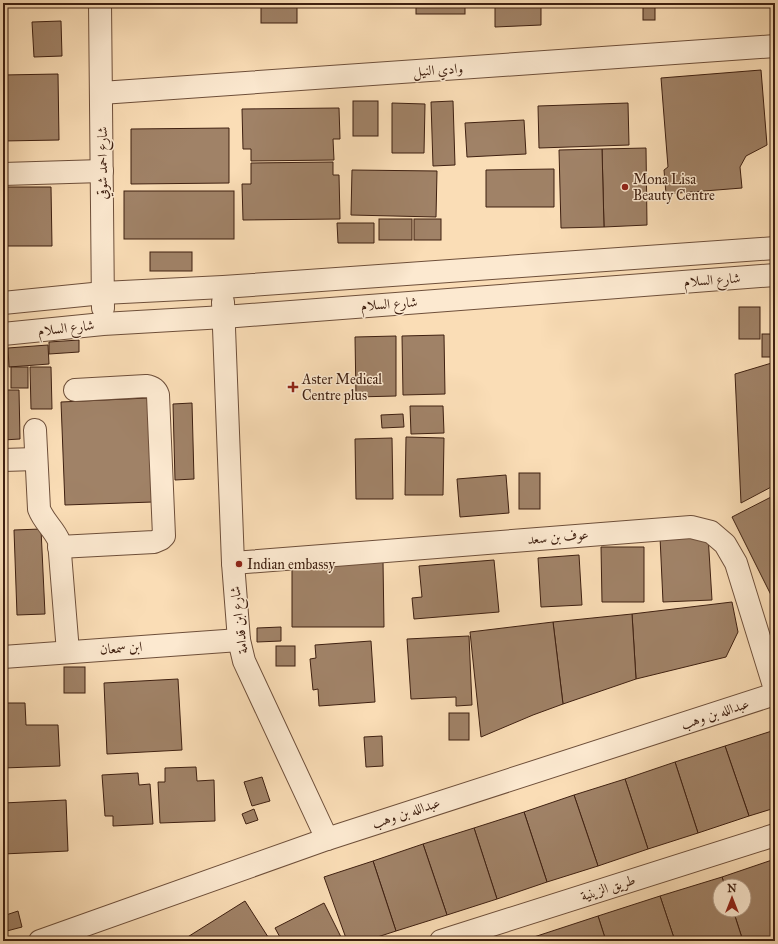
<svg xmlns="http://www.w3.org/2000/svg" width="778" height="944" font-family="'IM FELL Great Primer',Amiri,serif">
	<rect width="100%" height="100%" fill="#faddb6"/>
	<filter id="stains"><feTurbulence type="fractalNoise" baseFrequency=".005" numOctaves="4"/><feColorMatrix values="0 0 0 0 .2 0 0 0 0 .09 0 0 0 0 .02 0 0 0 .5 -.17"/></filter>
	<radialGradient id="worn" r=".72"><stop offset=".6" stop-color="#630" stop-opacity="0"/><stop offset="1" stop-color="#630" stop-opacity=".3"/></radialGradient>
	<g fill="#a08267" stroke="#3f2011">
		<rect x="261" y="3" width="36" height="20"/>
		<rect x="416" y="3" width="49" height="11"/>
		<polygon points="495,3 541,3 541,25 495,27"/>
		<rect x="643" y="3" width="12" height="17"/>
		<polygon points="667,3 734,3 734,4 667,7"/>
		<polygon points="61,21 62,56 34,57 32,22"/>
		<polygon points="761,70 767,145 746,156 740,167 742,188 666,194 664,170 668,167 661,78"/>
		<polygon points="58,74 59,140 3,141 3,75"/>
		<rect x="353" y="101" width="25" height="35"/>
		<polygon points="453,101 455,165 433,166 431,102"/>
		<polygon points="392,103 425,104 424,153 392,153"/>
		<polygon points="628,103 629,145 539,148 538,106"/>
		<polygon points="339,108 340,139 333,139 334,160 251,161 251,149 243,149 242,109"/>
		<polygon points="524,120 526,154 467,157 465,123"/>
		<polygon points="229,128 229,183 131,184 131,129"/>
		<polygon points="646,148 647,225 604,227 602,149"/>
		<polygon points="602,149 604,227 561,228 559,150"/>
		<polygon points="333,162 333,175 339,175 340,219 243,220 242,184 251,184 251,163"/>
		<polygon points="554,169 554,207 486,207 486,170"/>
		<polygon points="352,170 437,171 436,217 351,215"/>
		<polygon points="3,187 51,187 52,246 3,246"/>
		<rect x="124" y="191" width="110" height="48"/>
		<rect x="379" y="219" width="33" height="21"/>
		<rect x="414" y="219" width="27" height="21"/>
		<polygon points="337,223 374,223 374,243 338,243"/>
		<rect x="150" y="252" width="42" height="19"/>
		<rect x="739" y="307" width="21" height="32"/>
		<rect x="762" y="334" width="13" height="23"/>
		<polygon points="444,335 445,394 403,395 402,336"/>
		<polygon points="396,336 396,396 356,397 355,337"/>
		<polygon points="79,340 79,352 49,354 49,342"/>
		<polygon points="48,345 49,364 9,367 8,348"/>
		<polygon points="775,362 775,485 741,503 735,374"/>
		<rect x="11" y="367" width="17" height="21"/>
		<polygon points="30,367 51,367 52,409 31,409"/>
		<polygon points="3,390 19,390 20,439 3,440"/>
		<polygon points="148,398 153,502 65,505 61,402"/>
		<polygon points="192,403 194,479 175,480 173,404"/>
		<polygon points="410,406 443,406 444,433 411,434"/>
		<polygon points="403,414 404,427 382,428 381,415"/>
		<polygon points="406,437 444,438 443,495 405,495"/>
		<polygon points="392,438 393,499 356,499 355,439"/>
		<rect x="519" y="473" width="21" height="36"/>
		<polygon points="506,475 509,513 460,517 457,479"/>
		<polygon points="775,495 775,603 732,517"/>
		<polygon points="41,529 45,614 17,615 14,530"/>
		<polygon points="708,535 712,600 663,602 660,537"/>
		<polygon points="601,547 644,547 644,602 602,602"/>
		<polygon points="579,555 582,605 541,607 538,558"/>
		<polygon points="494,560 499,612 414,619 412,598 422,597 419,566"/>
		<polygon points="383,561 384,627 292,627 292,562"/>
		<polygon points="732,602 738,632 726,657 636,679 632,614"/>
		<polygon points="632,614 636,679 563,704 553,622"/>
		<polygon points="553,622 563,704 533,715 481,737 470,632"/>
		<polygon points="281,627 281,641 257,642 257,628"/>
		<polygon points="469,636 472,705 456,706 456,697 411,699 407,639"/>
		<polygon points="371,641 375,702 319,706 318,689 313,690 310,659 316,658 315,645"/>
		<rect x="276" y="646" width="19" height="20"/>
		<rect x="64" y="667" width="21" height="26"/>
		<polygon points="178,679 182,750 107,754 104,683"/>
		<polygon points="3,703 25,703 26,725 58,725 60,766 3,768"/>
		<rect x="449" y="713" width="20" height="27"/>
		<polygon points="775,730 775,808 749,816 725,746"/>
		<polygon points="382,736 383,766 366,767 364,737"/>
		<polygon points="725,746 749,816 698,833 675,762"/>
		<polygon points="675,762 698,833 648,849 625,779"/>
		<polygon points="196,767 197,781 214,780 215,821 160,823 158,782 165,782 165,768"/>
		<polygon points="138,773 139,785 150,784 153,824 113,826 113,816 105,816 102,775"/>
		<polygon points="262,777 270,801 252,806 244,782"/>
		<polygon points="625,779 648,849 598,866 574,795"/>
		<polygon points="574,795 598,866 547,882 524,812"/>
		<polygon points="66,800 68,851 3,854 3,803"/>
		<polygon points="254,809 258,820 246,824 242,814"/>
		<polygon points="524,812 547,882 497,899 474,828"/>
		<polygon points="474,828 497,899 447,915 423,844"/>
		<polygon points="423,844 447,915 396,931 373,861"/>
		<polygon points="775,859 775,941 743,941 733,910 744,910 744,886 725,886 722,877"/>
		<polygon points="373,861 396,931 365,941 347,941 324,877"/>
		<polygon points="722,877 725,886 720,886 720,910 733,910 743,941 675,941 660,896"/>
		<polygon points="660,896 675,941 606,941 598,916"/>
		<polygon points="245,901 270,940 268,941 187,941 186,938"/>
		<polygon points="324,903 343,941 282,941 275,928"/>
		<polygon points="18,911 22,927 3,932 3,916"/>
		<polygon points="598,916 606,941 539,941 537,936"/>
		<polygon points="537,936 539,941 520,941"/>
	</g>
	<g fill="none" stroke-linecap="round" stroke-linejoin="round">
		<defs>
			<g id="minor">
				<polyline points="100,3 103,308"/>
				<polyline points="101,93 775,46"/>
				<polyline points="3,174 102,171"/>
				<polyline points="223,302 233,563 239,640 244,661 327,839"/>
				<polyline points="3,303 103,293 223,287 775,248"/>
				<polyline points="3,334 103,324 224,317 775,275"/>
				<path d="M 35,430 L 39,509 C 44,522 54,529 59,541 L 68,652"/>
				<polyline points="3,460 36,459"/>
				<path d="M 59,547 L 154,542 L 161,539 L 164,536 L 158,395 C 156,389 153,387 146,386 L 75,390"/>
				<polyline points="233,563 691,527 711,532 725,544 736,563 775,689"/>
				<polyline points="3,657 239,640"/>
				<polyline points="40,941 327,839 775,694"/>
				<polyline points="441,941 775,835"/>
			</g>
		</defs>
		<use href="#minor" stroke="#6e4f3a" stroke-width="24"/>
		<use href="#minor" stroke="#fce9d0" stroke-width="22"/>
	</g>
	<g fill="#8f2418" stroke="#fce9d0" stroke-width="1.5">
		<circle cx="625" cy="187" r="4"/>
		<path d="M291 381h4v4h4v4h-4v4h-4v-4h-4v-4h4z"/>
		<circle cx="239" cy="564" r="4"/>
	</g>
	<g text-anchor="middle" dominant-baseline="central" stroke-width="3" stroke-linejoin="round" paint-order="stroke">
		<g font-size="14" fill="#3f2011" stroke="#fce9d0">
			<text transform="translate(438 70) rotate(-4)">وادي النيل</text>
			<text transform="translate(102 163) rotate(-90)">شارع احمد شوقي</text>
			<text transform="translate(712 280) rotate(-4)">شارع السلام</text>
			<text transform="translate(389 304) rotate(-4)">شارع السلام</text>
			<text transform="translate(66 328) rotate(-6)">شارع السلام</text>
			<text transform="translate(558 537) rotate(-5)">عوف بن سعد</text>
			<text transform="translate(239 620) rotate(-97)">شارع ابن قدامة</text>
			<text transform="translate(121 648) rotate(-4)">ابن سمعان</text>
			<text transform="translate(715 714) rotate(-18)">عبدالله بن وهب</text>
			<text transform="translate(406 813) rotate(-18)">عبدالله بن وهب</text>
			<text transform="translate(608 888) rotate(-18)">طريق الزينية</text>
		</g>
		<g font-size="14" fill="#3f2011" stroke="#fce9d0" text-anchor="start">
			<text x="633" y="179">Mona Lisa<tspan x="633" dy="16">Beauty Centre</tspan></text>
			<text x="302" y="379">Aster Medical<tspan x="302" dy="16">Centre plus</tspan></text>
			<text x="247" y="564">Indian embassy</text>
		</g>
	</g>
	<rect width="778" height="944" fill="none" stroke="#faddb6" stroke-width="16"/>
	<rect x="4" y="4" width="770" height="936" fill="none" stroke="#3f2011" stroke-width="2"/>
	<rect x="8" y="8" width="762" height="928" fill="none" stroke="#3f2011"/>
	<g transform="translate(732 898)"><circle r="19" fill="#fce9d0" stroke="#b09984"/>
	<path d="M0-3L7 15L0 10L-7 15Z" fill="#8f2418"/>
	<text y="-6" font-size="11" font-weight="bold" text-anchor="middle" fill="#3f2011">N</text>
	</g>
	<rect width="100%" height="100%" filter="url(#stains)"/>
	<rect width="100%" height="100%" fill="url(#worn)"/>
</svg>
